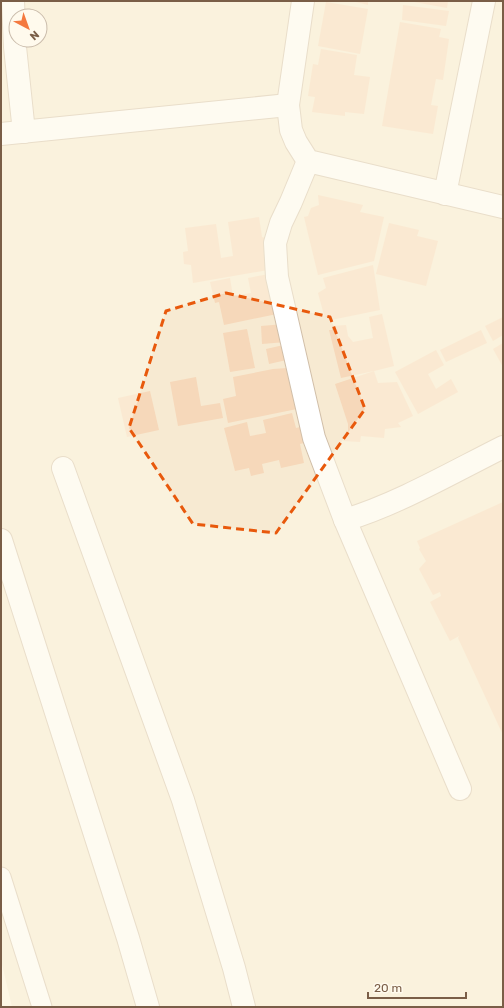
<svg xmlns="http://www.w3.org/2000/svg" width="504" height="1008" font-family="Rubik,sans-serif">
	<rect width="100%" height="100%" fill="#fef7e5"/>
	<path fill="#f7ead2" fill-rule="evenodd" d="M 1,1 L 503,1 L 503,1007 L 12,1007 L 1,960 ZM 16,16 L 40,16 L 40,40 L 16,40 Z"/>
	<g fill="#f6d8ba">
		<polygon points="352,1 368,1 368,5"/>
		<polygon points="409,1 448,1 447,8"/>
		<polygon points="326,2 368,9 360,54 318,46"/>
		<polygon points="403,5 449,11 446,26 402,20"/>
		<polygon points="400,22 441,29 439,37 449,39 443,80 436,79 431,105 438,106 433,134 382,126"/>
		<polygon points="321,49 357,55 354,75 370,77 364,114 345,112 345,116 312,112 315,97 308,96 313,64 318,65"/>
		<polygon points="318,195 363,205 360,212 384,217 374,261 318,275 304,217 308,216 311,208 319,205"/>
		<polygon points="259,217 262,237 268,239 268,270 193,283 191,265 184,264 183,252 188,251 185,228 216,224 221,258 233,256 228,222"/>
		<polygon points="389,223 419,230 417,236 438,241 426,286 376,274"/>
		<polygon points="373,265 380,310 331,320 324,315 318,293 326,288 323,278"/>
		<polygon points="269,274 277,314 224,325 219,302 215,303 210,282 230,278 233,296 251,293 248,278"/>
		<polygon points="382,314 394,366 374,371 378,383 397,382 413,416 398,423 401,427 385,429 384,438 361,436 360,442 343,441 348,432 348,424 335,384 374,371 341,378 329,330 332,330 332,326 346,325 348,336 353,342 373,338 369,317"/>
		<polygon points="503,317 503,335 493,341 485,326"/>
		<polygon points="284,324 286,342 262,344 261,326"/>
		<polygon points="247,329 255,368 230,372 223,333"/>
		<polygon points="481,330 487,343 446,362 440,350"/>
		<polygon points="503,343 503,367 493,349"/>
		<polygon points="288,344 291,359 269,364 266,349"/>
		<polygon points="436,350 444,365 428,374 436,389 451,379 458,392 418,414 395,372"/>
		<polygon points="287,368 288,377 295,378 297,409 228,423 223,399 236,396 233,377 273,369"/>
		<polygon points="196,377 201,406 220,403 223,418 178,426 170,382"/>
		<polygon points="150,391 159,430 127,437 118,398"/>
		<polygon points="292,413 296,428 304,426 308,442 300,444 304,463 281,468 279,460 262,464 264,473 251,476 249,468 235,471 224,428 247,422 250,436 266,433 263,420"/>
		<polygon points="503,502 503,735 458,638 459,636 450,641 430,602 441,596 440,592 433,595 419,569 426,561 419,549 420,548 417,541"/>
	</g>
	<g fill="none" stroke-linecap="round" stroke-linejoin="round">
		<defs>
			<polyline id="lane" points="1,877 42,1007"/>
			<g id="street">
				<polyline points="13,1 15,47 24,132"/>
				<polyline points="303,1 288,105 291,130 296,142 308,161 503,207"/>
				<polyline points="1,134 288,105"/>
				<polyline points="308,161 291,202 281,223 275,243 277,277 314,438 345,520 460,789"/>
				<polyline points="445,194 484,1"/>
				<polyline points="63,468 183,800 234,968 244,1007"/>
				<path d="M 345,520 C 398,504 453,472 503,447"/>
				<polyline points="1,540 128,938 148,1007"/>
			</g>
		</defs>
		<use href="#lane" stroke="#d1bfa9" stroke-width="21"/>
		<use href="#street" stroke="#d1bfa9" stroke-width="24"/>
		<use href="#lane" stroke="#fff" stroke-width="19"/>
		<use href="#street" stroke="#fff" stroke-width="22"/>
	</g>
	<path d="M0 0H504V1008H0ZM 226,293 L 330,317 L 365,409 L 276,533 L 193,524 L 129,428 L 166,311 Z" fill="#fef7e5" fill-opacity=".55" fill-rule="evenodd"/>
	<path fill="none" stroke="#e8590c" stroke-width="3" stroke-dasharray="8 5" stroke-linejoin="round" d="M 226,293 L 330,317 L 365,409 L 276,533 L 193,524 L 129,428 L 166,311 Z"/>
	<rect width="504" height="1008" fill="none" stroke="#7a5e47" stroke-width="4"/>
	<g transform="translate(28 28) rotate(139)"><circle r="19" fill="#fffaed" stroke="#cabcab"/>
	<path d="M0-3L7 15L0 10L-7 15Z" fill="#f4793f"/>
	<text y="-6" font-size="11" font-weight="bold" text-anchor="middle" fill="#7a5e47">N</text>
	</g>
	<path d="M368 992v6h98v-6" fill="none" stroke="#7a5e47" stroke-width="2"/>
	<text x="374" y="992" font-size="12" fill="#7a5e47" stroke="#fffaed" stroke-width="3" paint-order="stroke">20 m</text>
</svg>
